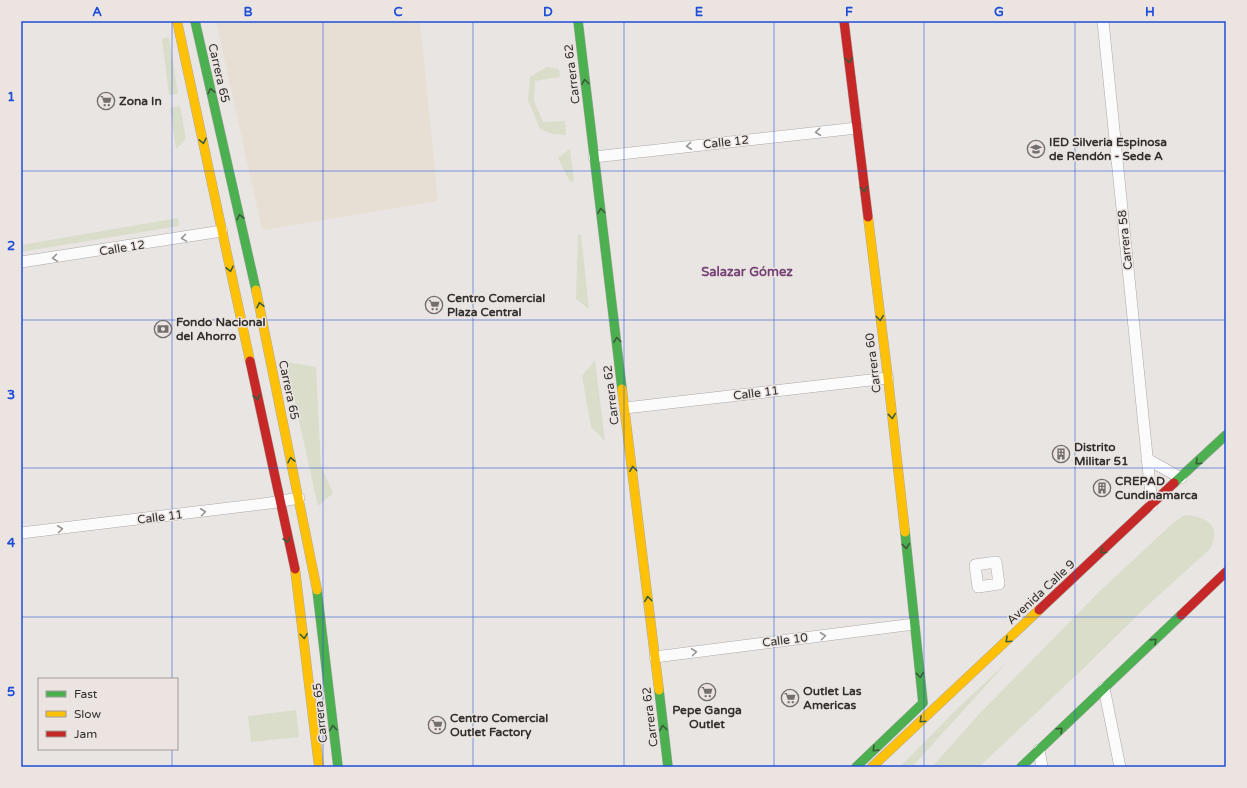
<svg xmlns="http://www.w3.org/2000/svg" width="1247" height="788" font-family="'Varela Round',sans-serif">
	<rect width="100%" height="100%" fill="#e9e5e3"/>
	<polygon fill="#e7dfd3" points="216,21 420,21 438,201 262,230"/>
	<g fill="#d9ddca">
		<polygon points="169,37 178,94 169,95 162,39"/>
		<polygon points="548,67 559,69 560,77 535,81 534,101 543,122 565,121 566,135 552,134 540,129 528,100 530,77 545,68"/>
		<polygon points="180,106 186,139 176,149 170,108"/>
		<polygon points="570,149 574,181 570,182 558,158"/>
		<polygon points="178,218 179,226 21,252 21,245"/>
		<polygon points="578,235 581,235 589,309 576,299"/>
		<polygon points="595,360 605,441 591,427 582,376"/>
		<polygon points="286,362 316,367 321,467 333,493 318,506"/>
		<path d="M 1185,515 C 1207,517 1222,525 1210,549 L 1148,605 L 1088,664 L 979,767 L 932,767 L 981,712 L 1100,591 L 1174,522 Z"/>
		<polygon points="1009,660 912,767 900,767 957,709"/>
		<polygon points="296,710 299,737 251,742 248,716"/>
	</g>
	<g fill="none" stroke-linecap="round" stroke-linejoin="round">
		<defs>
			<g id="street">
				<polyline points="1103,21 1152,505"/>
				<polyline points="594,157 857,128"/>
				<polyline points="21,262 222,231"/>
				<polyline points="625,408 888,378"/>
				<polyline points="1147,459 1181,478"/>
				<polyline points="21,533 270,503 299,498"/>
				<polygon points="996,562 999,584 978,587 975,565"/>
				<polyline points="655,657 914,624"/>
				<polyline points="1104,688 1120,767"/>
				<polyline points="1039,750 1042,767"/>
			</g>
			<g id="fast">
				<polyline points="195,21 256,290"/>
				<polyline points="578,21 622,389"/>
				<polyline points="1174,483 1226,435"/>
				<polyline points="317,590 338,767"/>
				<polyline points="659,690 668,767"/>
				<polyline points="856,767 923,703 905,532"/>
				<polyline points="1021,767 1181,615"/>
			</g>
			<g id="slow">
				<polyline points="177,21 250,361"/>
				<polyline points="868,217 888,378 905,532"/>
				<polyline points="256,290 317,590"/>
				<polyline points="622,389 659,690"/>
				<polyline points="295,569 319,767"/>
				<polyline points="872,767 1039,610"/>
			</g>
			<g id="jam">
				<polyline points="844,21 868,217"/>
				<polyline points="250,361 295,569"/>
				<polyline points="1039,610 1174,483"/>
				<polyline points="1181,615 1226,572"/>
			</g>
		</defs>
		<use href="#street" stroke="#aca9a8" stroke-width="12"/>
		<use href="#fast" stroke="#aca9a8" stroke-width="10"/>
		<use href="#slow" stroke="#aca9a8" stroke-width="10"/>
		<use href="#jam" stroke="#aca9a8" stroke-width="10"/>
		<use href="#street" stroke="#fcfbfb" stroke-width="11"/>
		<use href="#fast" stroke="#4caf50" stroke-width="9"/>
		<use href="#slow" stroke="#ffc107" stroke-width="9"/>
		<use href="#jam" stroke="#c62828" stroke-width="9"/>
	</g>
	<defs><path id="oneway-chevron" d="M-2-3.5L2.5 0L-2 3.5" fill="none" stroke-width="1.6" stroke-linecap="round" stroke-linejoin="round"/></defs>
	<g stroke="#3b5c3b">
		<use href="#oneway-chevron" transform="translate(849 60) rotate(83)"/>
		<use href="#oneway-chevron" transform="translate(585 82) rotate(-97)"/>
		<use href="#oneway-chevron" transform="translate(211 91) rotate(-103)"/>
		<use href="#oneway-chevron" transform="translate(203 141) rotate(78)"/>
		<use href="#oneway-chevron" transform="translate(864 189) rotate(83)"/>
		<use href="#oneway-chevron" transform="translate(601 211) rotate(-97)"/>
		<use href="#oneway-chevron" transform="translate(240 217) rotate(-103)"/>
		<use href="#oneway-chevron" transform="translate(230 269) rotate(78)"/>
		<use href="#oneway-chevron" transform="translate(260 305) rotate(-102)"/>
		<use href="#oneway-chevron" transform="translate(880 318) rotate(83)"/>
		<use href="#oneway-chevron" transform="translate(617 340) rotate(-97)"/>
		<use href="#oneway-chevron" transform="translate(257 397) rotate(78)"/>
		<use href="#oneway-chevron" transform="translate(892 416) rotate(84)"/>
		<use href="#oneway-chevron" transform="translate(291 460) rotate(-102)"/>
		<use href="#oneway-chevron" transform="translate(1198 462) rotate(137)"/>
		<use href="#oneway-chevron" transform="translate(633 469) rotate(-97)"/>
		<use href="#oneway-chevron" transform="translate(287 540) rotate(77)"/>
		<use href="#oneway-chevron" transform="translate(906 546) rotate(84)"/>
		<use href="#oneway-chevron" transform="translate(1103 551) rotate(137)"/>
		<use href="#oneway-chevron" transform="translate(648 599) rotate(-97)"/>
		<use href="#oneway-chevron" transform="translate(304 636) rotate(83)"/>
		<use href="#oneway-chevron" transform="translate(1008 640) rotate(137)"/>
		<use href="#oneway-chevron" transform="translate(1154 641) rotate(-44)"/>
		<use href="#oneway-chevron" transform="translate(920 675) rotate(84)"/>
		<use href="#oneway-chevron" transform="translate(922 720) rotate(137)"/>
		<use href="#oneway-chevron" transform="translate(333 728) rotate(-96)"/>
		<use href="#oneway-chevron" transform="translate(663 728) rotate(-97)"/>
		<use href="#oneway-chevron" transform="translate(1060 730) rotate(-44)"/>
		<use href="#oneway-chevron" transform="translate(875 749) rotate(136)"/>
	</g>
	<g stroke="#979695">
		<use href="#oneway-chevron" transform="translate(818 132) rotate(174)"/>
		<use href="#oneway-chevron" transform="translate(689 146) rotate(174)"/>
		<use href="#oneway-chevron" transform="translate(184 238) rotate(171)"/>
		<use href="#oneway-chevron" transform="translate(55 258) rotate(172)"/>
		<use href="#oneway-chevron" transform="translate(203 512) rotate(-7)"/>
		<use href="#oneway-chevron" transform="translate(60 529) rotate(-7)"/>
		<use href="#oneway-chevron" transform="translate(823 636) rotate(-7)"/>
		<use href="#oneway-chevron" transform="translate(694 652) rotate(-7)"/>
	</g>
	<path fill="none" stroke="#1d4ed8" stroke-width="1" stroke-opacity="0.55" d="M 172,21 L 172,679M 323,21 L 323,767M 473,21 L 473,767M 624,21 L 624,767M 774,21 L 774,767M 924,21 L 924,767M 1075,21 L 1075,767M 21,171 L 1226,171M 21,320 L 1226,320M 21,468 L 1226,468M 21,617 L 1226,617M 172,749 L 172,767"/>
	<defs>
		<symbol id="supermarket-ring" viewBox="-11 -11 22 22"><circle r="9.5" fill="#ebe4e1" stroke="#726f6e" stroke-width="1.5"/><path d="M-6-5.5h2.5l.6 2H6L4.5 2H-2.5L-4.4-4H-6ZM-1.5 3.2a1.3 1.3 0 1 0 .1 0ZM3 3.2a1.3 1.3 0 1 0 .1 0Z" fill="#726f6e"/></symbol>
		<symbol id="school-ring" viewBox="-11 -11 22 22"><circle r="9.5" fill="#ebe4e1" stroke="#726f6e" stroke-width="1.5"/><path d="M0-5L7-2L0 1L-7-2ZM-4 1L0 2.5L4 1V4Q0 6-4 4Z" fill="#726f6e"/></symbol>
		<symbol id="bank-ring" viewBox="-11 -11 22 22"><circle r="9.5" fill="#ebe4e1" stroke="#726f6e" stroke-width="1.5"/><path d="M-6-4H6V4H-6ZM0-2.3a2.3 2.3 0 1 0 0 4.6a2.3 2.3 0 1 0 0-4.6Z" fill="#726f6e"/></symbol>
		<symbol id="building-ring" viewBox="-11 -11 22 22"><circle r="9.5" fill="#ebe4e1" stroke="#726f6e" stroke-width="1.5"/><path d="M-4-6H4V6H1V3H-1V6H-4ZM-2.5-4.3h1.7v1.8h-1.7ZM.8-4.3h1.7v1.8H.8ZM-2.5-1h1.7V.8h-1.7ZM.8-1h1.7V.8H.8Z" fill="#726f6e"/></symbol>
	</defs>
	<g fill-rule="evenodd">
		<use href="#supermarket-ring" x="96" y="91" width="20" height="20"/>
		<use href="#school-ring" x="1026" y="139" width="20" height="20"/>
		<use href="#supermarket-ring" x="424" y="295" width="20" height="20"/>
		<use href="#bank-ring" x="153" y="319" width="20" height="20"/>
		<use href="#building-ring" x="1051" y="444" width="20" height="20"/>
		<use href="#building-ring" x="1092" y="478" width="20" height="20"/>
		<use href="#supermarket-ring" x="697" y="682" width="20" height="20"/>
		<use href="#supermarket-ring" x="780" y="688" width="20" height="20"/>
		<use href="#supermarket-ring" x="427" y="715" width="20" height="20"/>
	</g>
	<g text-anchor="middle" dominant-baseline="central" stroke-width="3" stroke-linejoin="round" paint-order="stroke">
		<g font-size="12" fill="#32302f" stroke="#ebe4e1">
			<text transform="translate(219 73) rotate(77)">Carrera 65</text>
			<text transform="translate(572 74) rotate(-97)">Carrera 62</text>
			<text transform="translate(726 142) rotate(-6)">Calle 12</text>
			<text transform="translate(1125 240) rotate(-96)">Carrera 58</text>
			<text transform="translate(122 248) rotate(-9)">Calle 12</text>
			<text transform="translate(873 363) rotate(-97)">Carrera 60</text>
			<text transform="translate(289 390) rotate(78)">Carrera 65</text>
			<text transform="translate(756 393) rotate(-7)">Calle 11</text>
			<text transform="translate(611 395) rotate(-97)">Carrera 62</text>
			<text transform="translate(160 517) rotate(-7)">Calle 11</text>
			<text transform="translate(1041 592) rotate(-43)">Avenida Calle 9</text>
			<text transform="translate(785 640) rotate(-7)">Calle 10</text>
			<text transform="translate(320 713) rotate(-96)">Carrera 65</text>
			<text transform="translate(650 717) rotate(-97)">Carrera 62</text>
		</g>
		<g font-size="12" font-weight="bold" fill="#32302f" stroke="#ebe4e1" text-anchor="start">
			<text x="119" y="101">Zona In</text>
			<text x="1049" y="142">IED Silveria Espinosa<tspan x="1049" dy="14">de Rendón - Sede A</tspan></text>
			<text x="447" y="298">Centro Comercial<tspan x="447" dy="14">Plaza Central</tspan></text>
			<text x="176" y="322">Fondo Nacional<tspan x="176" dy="14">del Ahorro</tspan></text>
			<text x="1074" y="447">Distrito<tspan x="1074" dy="14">Militar 51</tspan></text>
			<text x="1115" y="481">CREPAD<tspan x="1115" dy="14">Cundinamarca</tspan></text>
			<text x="803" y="691">Outlet Las<tspan x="803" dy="14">Americas</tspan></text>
			<text x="707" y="710" text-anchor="middle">Pepe Ganga<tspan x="707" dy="14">Outlet</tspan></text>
			<text x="450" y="718">Centro Comercial<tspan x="450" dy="14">Outlet Factory</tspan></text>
		</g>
		<g font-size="13" font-weight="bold" fill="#724175" stroke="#ebe4e1">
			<text x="747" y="272">Salazar Gómez</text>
		</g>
	</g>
	<rect width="1247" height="788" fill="none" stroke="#ebe4e1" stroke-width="44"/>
	<rect x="38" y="678" width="140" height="72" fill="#ebe4e1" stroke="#a19c9a"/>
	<rect x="46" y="691" width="20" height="6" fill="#4caf50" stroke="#a19c9a"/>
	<text x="74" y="698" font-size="12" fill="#32302f">Fast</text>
	<rect x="46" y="711" width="20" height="6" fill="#ffc107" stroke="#a19c9a"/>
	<text x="74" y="718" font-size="12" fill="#32302f">Slow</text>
	<rect x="46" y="731" width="20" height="6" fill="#c62828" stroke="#a19c9a"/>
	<text x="74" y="738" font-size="12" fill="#32302f">Jam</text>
	<rect x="22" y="22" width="1203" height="744" fill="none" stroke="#1d4ed8" stroke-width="1.5"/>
	<g font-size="13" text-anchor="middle" font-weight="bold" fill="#1d4ed8">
		<text x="97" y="16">A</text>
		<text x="248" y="16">B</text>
		<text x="398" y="16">C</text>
		<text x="548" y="16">D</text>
		<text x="699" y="16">E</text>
		<text x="849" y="16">F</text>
		<text x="999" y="16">G</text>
		<text x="1150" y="16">H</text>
		<text x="11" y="101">1</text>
		<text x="11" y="250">2</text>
		<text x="11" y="399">3</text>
		<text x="11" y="547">4</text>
		<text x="11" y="696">5</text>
	</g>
</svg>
